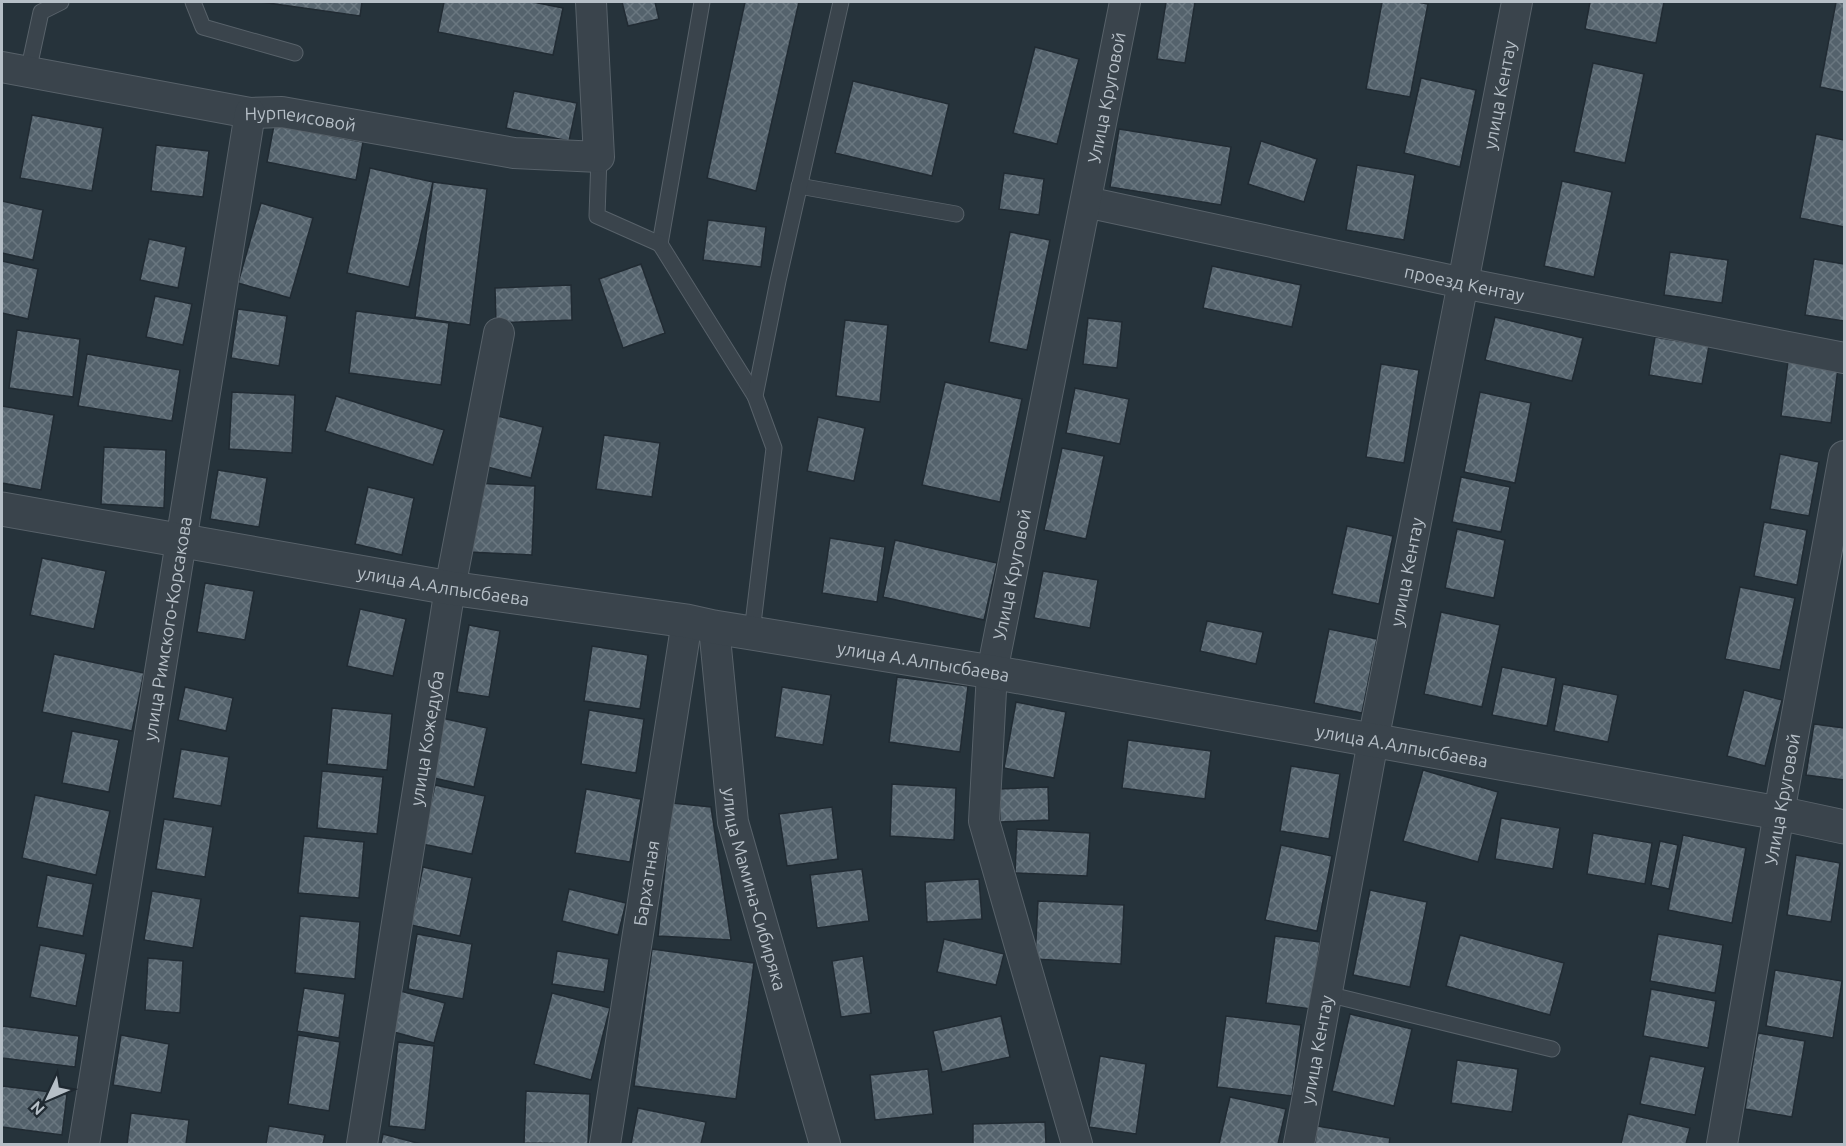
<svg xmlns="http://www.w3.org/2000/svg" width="1846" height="1146" font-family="Ubuntu,sans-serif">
	<defs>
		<pattern id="building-cross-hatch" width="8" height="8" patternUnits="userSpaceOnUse" patternTransform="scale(1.5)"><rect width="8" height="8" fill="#54626c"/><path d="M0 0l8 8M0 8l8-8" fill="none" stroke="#6a7780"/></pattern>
	</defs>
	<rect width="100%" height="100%" fill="#26333b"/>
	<g fill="url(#building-cross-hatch)" stroke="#212b33" stroke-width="1.5">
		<polygon points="261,2 362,2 360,16"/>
		<polygon points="444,2 533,2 563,8 553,55 438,32"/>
		<polygon points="622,2 655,2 659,19 628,26"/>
		<polygon points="745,2 799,2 756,191 707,178"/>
		<polygon points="1166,2 1195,2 1185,63 1157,59"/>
		<polygon points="1382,2 1417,2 1428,4 1410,97 1366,89"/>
		<polygon points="1590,2 1664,2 1656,43 1585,29"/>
		<polygon points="1836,2 1844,2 1844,92 1820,87"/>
		<polygon points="1035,47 1079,59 1057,144 1013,133"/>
		<polygon points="1593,63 1644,74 1625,163 1574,152"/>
		<polygon points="1421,78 1476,90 1460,167 1404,153"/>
		<polygon points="853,81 949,104 932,176 835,153"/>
		<polygon points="514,91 577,103 569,141 506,128"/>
		<polygon points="32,115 103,128 92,191 20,178"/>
		<polygon points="274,125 363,142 356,180 267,162"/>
		<polygon points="1119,129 1231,147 1221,205 1110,187"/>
		<polygon points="1816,134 1844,140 1844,227 1800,218"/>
		<polygon points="1261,141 1317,159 1304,202 1248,184"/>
		<polygon points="156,145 209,151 203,197 151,191"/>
		<polygon points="1357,165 1415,175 1404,240 1346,230"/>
		<polygon points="370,168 433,182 409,287 347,273"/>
		<polygon points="1004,173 1044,179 1039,215 999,209"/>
		<polygon points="1562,181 1612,192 1594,277 1544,266"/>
		<polygon points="433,182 487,189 470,325 415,317"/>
		<polygon points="2,201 43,210 33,260 2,253"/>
		<polygon points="261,203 313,218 290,298 238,283"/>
		<polygon points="708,220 766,227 761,267 703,260"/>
		<polygon points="1010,232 1050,240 1027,350 989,342"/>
		<polygon points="149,239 186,247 178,288 140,280"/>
		<polygon points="1670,252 1728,260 1722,303 1664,295"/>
		<polygon points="1814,259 1844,264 1844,321 1805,315"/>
		<polygon points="2,261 38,269 28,319 2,313"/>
		<polygon points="641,264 665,333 623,348 599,279"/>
		<polygon points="1212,266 1301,285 1292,327 1203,308"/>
		<polygon points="571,285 572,320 496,323 495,288"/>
		<polygon points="155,296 192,304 183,345 146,337"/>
		<polygon points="238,309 287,316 279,366 231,358"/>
		<polygon points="356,311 449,323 441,385 349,373"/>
		<polygon points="1495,317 1583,338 1572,381 1485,360"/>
		<polygon points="1088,318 1122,322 1117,368 1083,364"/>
		<polygon points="845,320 888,325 880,402 836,396"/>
		<polygon points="17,330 80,339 73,397 9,388"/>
		<polygon points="1655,337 1709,346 1702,384 1649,375"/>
		<polygon points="87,354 180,370 172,421 78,406"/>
		<polygon points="1788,361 1838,368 1831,423 1781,416"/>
		<polygon points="1381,364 1419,370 1404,463 1366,457"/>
		<polygon points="945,382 1022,399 1000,502 922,485"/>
		<polygon points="1075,388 1129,399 1120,444 1066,433"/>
		<polygon points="232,392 295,395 292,453 229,449"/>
		<polygon points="1480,392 1531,403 1515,483 1464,472"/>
		<polygon points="336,396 444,430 433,465 325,431"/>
		<polygon points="2,406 54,415 41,490 2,483"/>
		<polygon points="489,414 543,427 531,478 476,464"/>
		<polygon points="818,417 865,428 854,481 807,471"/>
		<polygon points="604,435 660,443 652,497 596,489"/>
		<polygon points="104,447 166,450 164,508 101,504"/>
		<polygon points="1062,448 1104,456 1086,539 1044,530"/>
		<polygon points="1780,454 1819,462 1809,516 1770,509"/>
		<polygon points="218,470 267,478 259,527 210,519"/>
		<polygon points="1461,477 1510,487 1501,532 1452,522"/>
		<polygon points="472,483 535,486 532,555 469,552"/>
		<polygon points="368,487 414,498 402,555 355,544"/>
		<polygon points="1764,522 1807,530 1797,585 1754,576"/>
		<polygon points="1347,526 1393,536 1379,604 1332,594"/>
		<polygon points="1457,529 1505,540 1494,598 1445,588"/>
		<polygon points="830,538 885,547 877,602 822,593"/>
		<polygon points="895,540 997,563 984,620 883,597"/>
		<polygon points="42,558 106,571 94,629 30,615"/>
		<polygon points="1043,571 1098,580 1090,628 1034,618"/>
		<polygon points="205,583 254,591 245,640 197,632"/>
		<polygon points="1740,587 1795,598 1780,670 1725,659"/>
		<polygon points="360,609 406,619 393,676 347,666"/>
		<polygon points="1441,612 1500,625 1482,707 1424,694"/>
		<polygon points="1207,621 1263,632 1256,664 1200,651"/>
		<polygon points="469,625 500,631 489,697 457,692"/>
		<polygon points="1329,629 1377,639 1362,713 1314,703"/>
		<polygon points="592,646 648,655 640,709 584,701"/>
		<polygon points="54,654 144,673 132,731 42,712"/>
		<polygon points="1502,667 1556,678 1547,726 1492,715"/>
		<polygon points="897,677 968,686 960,752 889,742"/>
		<polygon points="1563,684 1618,695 1608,742 1554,731"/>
		<polygon points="185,687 233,698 226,731 178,720"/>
		<polygon points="782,687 831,695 823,745 775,737"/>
		<polygon points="1744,690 1782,700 1765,766 1727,756"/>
		<polygon points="1016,702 1066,712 1054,778 1004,768"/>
		<polygon points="332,708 392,714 387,770 327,764"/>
		<polygon points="589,710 644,719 636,773 581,764"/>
		<polygon points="437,717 487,728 474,787 425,776"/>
		<polygon points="1814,724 1844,728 1844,780 1806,775"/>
		<polygon points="72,731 119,740 109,792 62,783"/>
		<polygon points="1128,740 1211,751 1205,799 1122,788"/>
		<polygon points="181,749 229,757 221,806 173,798"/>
		<polygon points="1291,766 1340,774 1329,839 1280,831"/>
		<polygon points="1423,770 1498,792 1478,862 1403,841"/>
		<polygon points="322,771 383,777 377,834 317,828"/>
		<polygon points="892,784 956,788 954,840 890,836"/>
		<polygon points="435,785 485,796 472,854 422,844"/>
		<polygon points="1048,787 1049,820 1000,822 999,789"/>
		<polygon points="586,789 641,799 630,862 575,853"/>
		<polygon points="35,795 110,811 96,875 22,858"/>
		<polygon points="672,803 711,807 731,940 658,936"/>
		<polygon points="832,807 838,859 787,866 779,814"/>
		<polygon points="1501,818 1560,828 1553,869 1495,859"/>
		<polygon points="164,819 213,827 205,877 156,869"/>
		<polygon points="1017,829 1090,833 1087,876 1015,873"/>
		<polygon points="1593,833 1652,843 1645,884 1587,874"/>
		<polygon points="1683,835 1746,848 1732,923 1668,910"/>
		<polygon points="304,836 364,842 359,898 298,893"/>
		<polygon points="1660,841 1678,845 1669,889 1651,885"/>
		<polygon points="1281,845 1332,856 1317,931 1265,920"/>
		<polygon points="1796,855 1840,863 1831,922 1787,915"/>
		<polygon points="423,867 472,878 460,936 411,925"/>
		<polygon points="862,869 869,921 817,928 810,875"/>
		<polygon points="47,875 93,884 83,936 37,927"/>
		<polygon points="979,879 982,919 927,922 925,882"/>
		<polygon points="569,889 626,903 618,935 562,921"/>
		<polygon points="1370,890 1427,902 1410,987 1353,975"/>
		<polygon points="152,891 201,899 193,948 144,940"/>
		<polygon points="1038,901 1124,905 1121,964 1035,959"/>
		<polygon points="300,916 360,922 355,979 295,973"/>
		<polygon points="417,934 472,944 463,999 408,989"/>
		<polygon points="1658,934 1723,945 1715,993 1650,981"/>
		<polygon points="1460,935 1564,963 1550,1015 1446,986"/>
		<polygon points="1275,936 1320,942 1311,1009 1266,1003"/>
		<polygon points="944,939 1004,954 996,985 937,972"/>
		<polygon points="40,945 86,954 76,1006 30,997"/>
		<polygon points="652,949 754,963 736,1099 634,1086"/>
		<polygon points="557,951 609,959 604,992 552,984"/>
		<polygon points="863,956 871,1013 841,1017 832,961"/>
		<polygon points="148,958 183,961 180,1013 145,1010"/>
		<polygon points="1775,970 1842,981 1833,1038 1766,1026"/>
		<polygon points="304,988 345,994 339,1038 297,1031"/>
		<polygon points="393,989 445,1003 434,1043 383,1029"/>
		<polygon points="1651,989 1716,1001 1708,1048 1643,1036"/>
		<polygon points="552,993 610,1008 591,1080 534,1064"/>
		<polygon points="1350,1014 1412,1029 1394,1106 1332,1091"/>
		<polygon points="1001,1016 1010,1057 942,1072 933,1031"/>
		<polygon points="1226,1016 1301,1025 1292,1096 1217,1087"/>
		<polygon points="2,1026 79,1036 75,1067 2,1058"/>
		<polygon points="1758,1033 1805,1041 1792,1117 1745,1109"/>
		<polygon points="121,1035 169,1044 161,1093 113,1085"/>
		<polygon points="298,1035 340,1042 329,1111 288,1104"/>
		<polygon points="398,1042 434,1046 425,1130 389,1126"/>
		<polygon points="1100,1056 1146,1064 1136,1134 1089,1127"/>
		<polygon points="1650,1056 1705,1067 1695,1115 1640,1104"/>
		<polygon points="1457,1060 1518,1069 1512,1112 1451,1103"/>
		<polygon points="928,1069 933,1114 875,1120 870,1075"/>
		<polygon points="2,1086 67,1094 62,1135 2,1127"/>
		<polygon points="526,1091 590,1094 588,1144 524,1143"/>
		<polygon points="1230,1097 1286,1109 1278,1144 1219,1144"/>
		<polygon points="638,1108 706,1122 701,1144 631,1144"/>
		<polygon points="131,1113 189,1120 186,1144 127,1144"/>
		<polygon points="1628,1114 1690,1128 1686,1144 1621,1144"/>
		<polygon points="1045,1122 1046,1144 973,1144 973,1124"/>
		<polygon points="269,1126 325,1135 323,1144 266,1144"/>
		<polygon points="1317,1126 1390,1138 1389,1144 1315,1144"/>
		<polygon points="383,1134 421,1144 381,1144"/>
	</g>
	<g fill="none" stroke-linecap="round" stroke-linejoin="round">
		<defs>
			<g id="service">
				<polyline points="193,2 203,27 295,53"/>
				<polyline points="702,2 660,244 755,396"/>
				<polyline points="28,72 41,12 61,2"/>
				<polyline points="599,157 597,216 660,244"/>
				<polyline points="799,186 956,214"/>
				<polyline points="752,632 774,448 755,396 778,281 841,2"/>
				<polyline points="1327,994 1552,1049"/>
			</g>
			<g id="minor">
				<path id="s1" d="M 2,67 L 250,113 L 282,112 L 514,153 L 599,157 L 591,2"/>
				<path id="s2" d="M 1086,202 L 1463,283 L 1844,358"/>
				<path id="s3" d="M 714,627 L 733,822 L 825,1144"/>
				<path id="s4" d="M 84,1144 L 250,113"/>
				<path id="s5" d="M 362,1144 L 450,588 L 499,333"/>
				<path id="s6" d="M 605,1144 L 687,621"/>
				<path id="s7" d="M 1077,1144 L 984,821 L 992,672 L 1125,2"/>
				<path id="s8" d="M 1299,1144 L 1373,741 L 1463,283 L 1517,2"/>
				<path id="s9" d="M 1722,1144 L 1779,813 L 1844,456"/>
			</g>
			<g id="tertiary">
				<path id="s10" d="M 2,509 L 450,588 L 687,621 L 714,627 L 992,672 L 1779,813 L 1844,827"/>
			</g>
		</defs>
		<use href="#service" stroke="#58626a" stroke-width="17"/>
		<use href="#minor" stroke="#58626a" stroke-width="32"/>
		<use href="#tertiary" stroke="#58626a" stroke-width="35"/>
		<use href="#service" stroke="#3a444c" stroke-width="15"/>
		<use href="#minor" stroke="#3a444c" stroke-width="30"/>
		<use href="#tertiary" stroke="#3a444c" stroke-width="33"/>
	</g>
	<g text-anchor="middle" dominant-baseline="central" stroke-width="5" stroke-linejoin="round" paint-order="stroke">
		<g font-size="18" fill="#b6bfc7" stroke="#1f2931">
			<text stroke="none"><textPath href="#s8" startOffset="1068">улица Кентау</textPath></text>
			<text stroke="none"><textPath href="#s7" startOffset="1071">Улица Круговой</textPath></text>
			<text stroke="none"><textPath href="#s1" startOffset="303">Нурпеисовой</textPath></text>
			<text stroke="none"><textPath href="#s2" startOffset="387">проезд Кентау</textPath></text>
			<text stroke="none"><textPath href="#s8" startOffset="582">улица Кентау</textPath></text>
			<text stroke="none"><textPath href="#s7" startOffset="585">Улица Круговой</textPath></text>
			<text stroke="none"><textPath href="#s10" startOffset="448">улица А.Алпысбаева</textPath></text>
			<text stroke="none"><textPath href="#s4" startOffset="522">улица Римского-Корсакова</textPath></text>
			<text stroke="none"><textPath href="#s10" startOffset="934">улица А.Алпысбаева</textPath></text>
			<text stroke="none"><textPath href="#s5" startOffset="411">улица Кожедуба</textPath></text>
			<text stroke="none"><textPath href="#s10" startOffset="1420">улица А.Алпысбаева</textPath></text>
			<text stroke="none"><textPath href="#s9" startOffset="350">Улица Круговой</textPath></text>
			<text stroke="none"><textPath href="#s6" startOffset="264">Бархатная</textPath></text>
			<text stroke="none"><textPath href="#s3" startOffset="266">улица Мамина-Сибиряка</textPath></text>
			<text stroke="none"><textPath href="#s8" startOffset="96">улица Кентау</textPath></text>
		</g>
	</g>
	<rect width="1846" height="1146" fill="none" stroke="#b6bfc7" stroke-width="6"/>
	<g transform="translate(48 1098) rotate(226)" stroke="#1f2931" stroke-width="4.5" paint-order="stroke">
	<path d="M0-4.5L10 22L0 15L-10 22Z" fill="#b6bfc7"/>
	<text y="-9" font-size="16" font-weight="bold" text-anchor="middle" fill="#b6bfc7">N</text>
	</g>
</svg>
